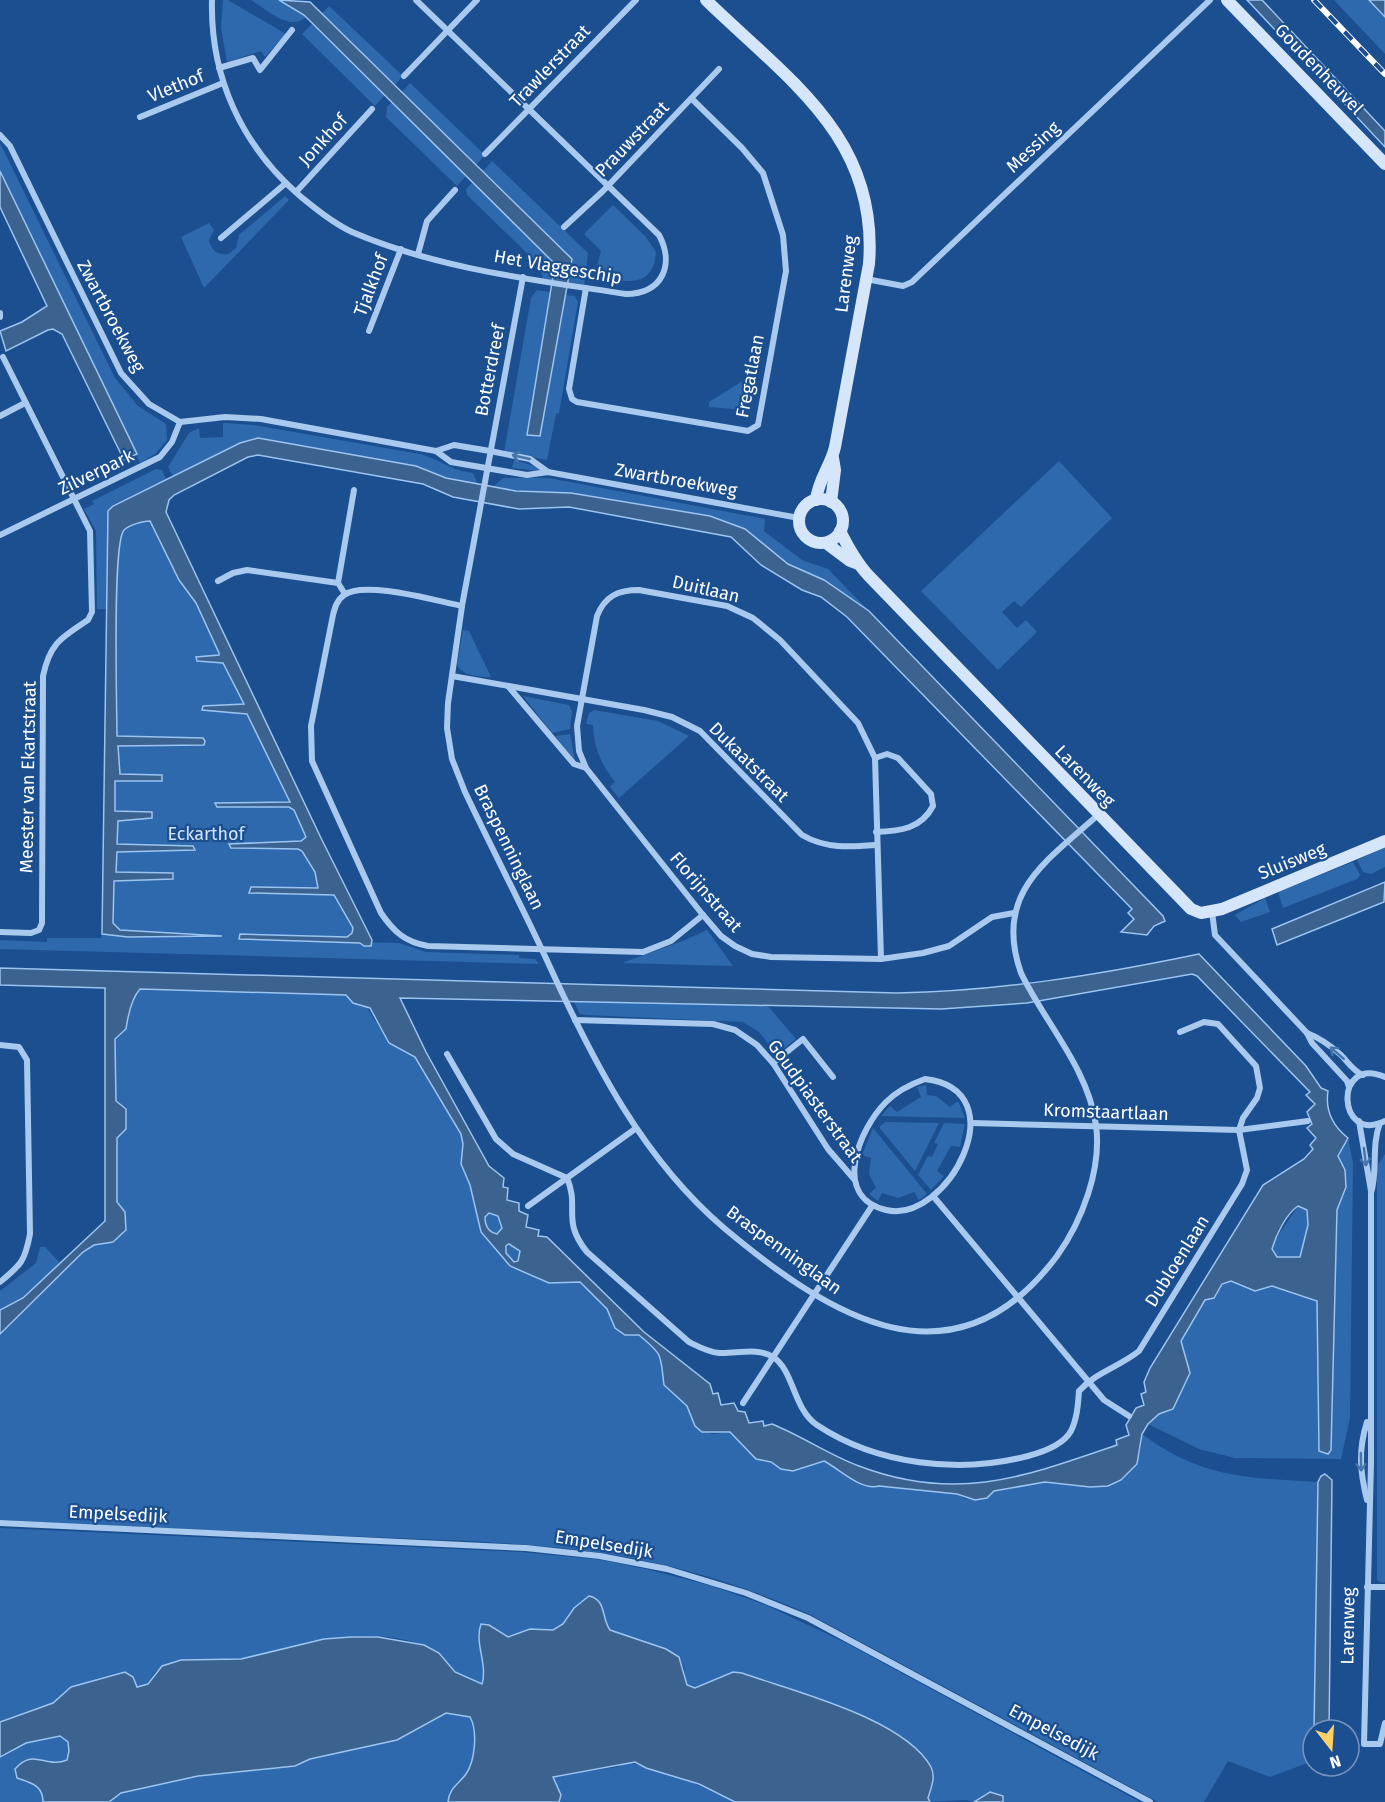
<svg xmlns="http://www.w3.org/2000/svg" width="1385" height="1802" font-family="'Fira Sans',sans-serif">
	<rect width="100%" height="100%" fill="#1b4f8f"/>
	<g fill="#2e69ad">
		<polygon points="223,0 228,0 286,34 265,57 261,51 227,62 221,28"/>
		<path d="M 251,0 L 279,0 L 306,17 C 290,32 266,9 251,0 Z"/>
		<polygon points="1334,0 1369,0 1385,17 1385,54"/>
		<polygon points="329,6 403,76 395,85 322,13"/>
		<polygon points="313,23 385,95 375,106 302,34"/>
		<polygon points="410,83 485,155 476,165 402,92"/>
		<polygon points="392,102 466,176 457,186 386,117 387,107"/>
		<polygon points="0,143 115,378 138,406 166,424 167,440 155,454 140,463 0,171"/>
		<polygon points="492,161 588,253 584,286 568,283 572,259 483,171"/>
		<polygon points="473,182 555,264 552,281 543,279 539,265 467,195 466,189"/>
		<path d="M 285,196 L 289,200 L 204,288 L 181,237 L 209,223 L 214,230 L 209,240 C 211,250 217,255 228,254 L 236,248 L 239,235 Z"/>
		<path d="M 613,205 L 646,237 L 656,252 C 653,292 622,280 594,277 L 601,251 L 584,234 Z"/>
		<polygon points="537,290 550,292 527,435 540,436 566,295 575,296 578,302 559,413 556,414 547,460 504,452 531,298"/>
		<polygon points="741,382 750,383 745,410 709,407 709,402"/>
		<path d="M 223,423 L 254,425 L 420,454 C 441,460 450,470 473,473 L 478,484 L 445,478 L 416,466 L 258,438 L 240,443 L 173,476 L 168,467 L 189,433 L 199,428 L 200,438 L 223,437 Z"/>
		<polygon points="514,460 541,468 540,471 512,468"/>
		<polygon points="1059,461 1112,518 1021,607 1014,601 1002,612 1017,628 1026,620 1037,632 998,670 921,591"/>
		<polygon points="156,469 162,470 166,479 113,505 108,511 106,609 97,609 96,531 84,509 94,504 92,501"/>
		<polygon points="503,478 549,478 765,519 764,531 802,560 828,569 869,611 824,580 788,564 745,529 710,516 554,493 535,494 494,486"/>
		<polygon points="153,495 368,940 239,939 399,943 426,952 519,955 519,958 535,959 539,964 0,949 0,940 47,942 47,938 101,938 102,934 220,938 104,932 114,513"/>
		<path d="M 463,630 L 469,631 L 491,677 C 479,677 461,676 457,664 Z"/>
		<polygon points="523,696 569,705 572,711 570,729 552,733"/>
		<path d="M 594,710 L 658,721 L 689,736 L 619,798 L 610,787 L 615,782 C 601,764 594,748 593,725 L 586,724 L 589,713 Z"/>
		<polygon points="570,734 575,761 555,736"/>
		<polygon points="1385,847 1385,867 1371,874 1363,872 1357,860"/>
		<polygon points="1353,862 1360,875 1357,879 1283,908 1278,892"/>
		<polygon points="1265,898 1270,912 1241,922 1235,915"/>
		<polygon points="707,930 733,966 622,963 685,940"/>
		<path d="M 140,989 L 346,995 L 353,1003 L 366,1006 L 389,1043 L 415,1057 L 461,1134 L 463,1144 L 461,1164 L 470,1185 L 481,1232 L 511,1266 L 549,1283 L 580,1282 L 607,1309 L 616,1328 L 625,1335 L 639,1335 C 664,1356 660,1354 664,1385 L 687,1406 L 695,1426 L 712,1434 L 730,1432 L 764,1462 C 775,1462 780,1470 791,1471 C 802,1471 813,1462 824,1461 L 844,1472 L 854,1481 L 879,1486 L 957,1494 L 966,1499 L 990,1495 L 994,1491 C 1011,1489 1028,1484 1045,1482 C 1081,1478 1101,1501 1131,1468 C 1140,1459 1142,1448 1142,1434 C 1201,1478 1247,1478 1318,1482 L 1313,1761 L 1270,1777 L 1228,1761 L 1204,1802 L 1158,1802 L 809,1614 C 736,1582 658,1559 579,1550 C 501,1541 422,1539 344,1536 C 229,1531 115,1526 0,1520 L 0,1334 L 83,1252 L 94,1245 L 113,1242 L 126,1230 L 125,1212 L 117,1202 L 115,1039 L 126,1029 L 129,1009 Z"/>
		<polygon points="573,1000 767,1005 796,1039 779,1052 775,1052 759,1032 743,1022 586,1015 580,1014"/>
		<polygon points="926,1085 927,1095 936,1096 950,1107 958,1101 965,1118 881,1116 890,1106 897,1112 921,1097 917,1087"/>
		<polygon points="885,1122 939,1123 915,1171 879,1127"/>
		<polygon points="944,1123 965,1124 960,1147 951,1146 937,1171 944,1176 931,1190 918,1175 928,1156 932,1157 938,1144 934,1143"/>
		<polygon points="873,1128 927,1194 919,1200 914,1192 898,1198 882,1193 878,1201 869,1194 876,1188 869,1174 871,1158 862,1155"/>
		<polygon points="1348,1138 1353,1163 1350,1418 1341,1459 1235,1458 1199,1449 1148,1424 1159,1414 1173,1409 1190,1373 1181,1341 1205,1300 1214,1298 1222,1284 1231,1281 1255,1291 1272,1286 1317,1301 1319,1450 1334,1306 1337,1210 1345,1170 1338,1156"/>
		<polygon points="1385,1154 1385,1582 1383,1583 1377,1580 1377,1166"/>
		<polygon points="1298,1206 1307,1210 1308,1225 1300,1257 1277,1257 1272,1249 1273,1243"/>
		<path d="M 488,1213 L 498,1216 L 502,1228 L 497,1234 C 488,1232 485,1225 485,1217 Z"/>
		<circle cx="513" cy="1253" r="8"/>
		<polygon points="40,1247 45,1247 60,1263 23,1298 0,1310 0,1291 36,1263"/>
		<path d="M 0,1528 L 521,1552 L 604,1560 L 650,1570 L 712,1586 L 768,1606 L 848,1644 L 1140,1802 L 1003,1802 L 990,1792 L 974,1802 L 966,1800 L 930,1802 L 928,1798 L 933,1779 L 772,1684 L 733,1672 L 695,1688 L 686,1685 L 684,1667 L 679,1657 L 610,1630 L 581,1601 C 575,1608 570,1617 563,1624 C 553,1634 524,1631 508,1637 L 496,1629 L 478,1632 L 485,1671 L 482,1684 C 473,1681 460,1677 453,1671 C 442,1661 437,1650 422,1645 C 360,1622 302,1649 241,1659 C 222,1662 201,1657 181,1660 C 175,1661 165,1664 160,1668 C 150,1674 151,1687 137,1687 L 133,1677 L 71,1687 L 53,1704 L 0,1722 Z"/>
		<path d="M 446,1713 L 470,1717 C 478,1731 475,1761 466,1774 C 459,1784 449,1788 448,1802 L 109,1802 L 121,1793 L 198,1776 L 295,1766 L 310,1759 L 397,1740 Z"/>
		<path d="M 60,1736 L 68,1742 L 69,1751 L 67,1760 L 54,1764 L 43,1761 L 28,1782 C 39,1787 43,1790 43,1802 L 0,1802 L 0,1757 L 26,1743 Z"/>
		<polygon points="628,1762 680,1777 735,1802 559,1802 561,1795 553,1777 617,1767"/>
	</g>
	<g fill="#3c6290" stroke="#9cc4f0" stroke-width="1.5" fill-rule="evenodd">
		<polygon points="279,0 310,2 572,259 540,436 527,435 555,264 304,15"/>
		<polygon points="1247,0 1262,0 1385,131 1385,147"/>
		<polygon points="1369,0 1385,0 1385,17"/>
		<polygon points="0,171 137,454 124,460 62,334 53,329 48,330 6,351 0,331 22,322 47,306 0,207"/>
		<path d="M 258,438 L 416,466 L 446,478 L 516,491 L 571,493 L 710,516 L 745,529 L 788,564 L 824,580 L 869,611 L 1163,916 L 1165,921 L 1154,926 L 1147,935 L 1121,932 L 1134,919 L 1128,913 L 1132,909 L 847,617 L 821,597 L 802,590 L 761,565 L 731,537 L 569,507 L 519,509 L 453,497 L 423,484 L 258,455 L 248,457 L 174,495 L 169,500 L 166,512 L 321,838 L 372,940 L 371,946 L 364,946 L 360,943 L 239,939 L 240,934 L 347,937 L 352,933 L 353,928 L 334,895 L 249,893 L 251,887 L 318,888 L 315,872 L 302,851 L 298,849 L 231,848 L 229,844 L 301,841 L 306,837 L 294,810 L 289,807 L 217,807 L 215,803 L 290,802 L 247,714 L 202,710 L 203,706 L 244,704 L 223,663 L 197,661 L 196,657 L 219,655 L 219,653 L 196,603 L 179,580 L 150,521 C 143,521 129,525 124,530 C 112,543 117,708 117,736 L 203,738 L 205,741 L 204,745 L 118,746 L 120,774 L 162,775 L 162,781 L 115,781 L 115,811 L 152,812 L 152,818 L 118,821 L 117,844 L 193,846 L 195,850 L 117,852 L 116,872 L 173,873 L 173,879 L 114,881 L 113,923 L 120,930 L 222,936 L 128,937 L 102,934 L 108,511 L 113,506 L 240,443 Z"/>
		<polygon points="1385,882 1384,902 1277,945 1272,929"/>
		<path d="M 1199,954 L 1306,1066 L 1321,1088 L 1328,1091 C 1325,1110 1333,1126 1348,1138 L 1338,1156 L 1345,1170 L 1346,1187 L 1337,1210 L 1331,1450 L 1328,1454 L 1319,1451 L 1317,1301 L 1272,1286 L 1255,1291 L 1231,1281 L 1222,1284 L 1214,1298 L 1205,1300 L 1181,1341 L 1190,1373 L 1173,1409 L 1159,1414 L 1148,1424 L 1142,1434 L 1137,1464 L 1121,1480 L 1108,1486 L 1090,1487 L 1045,1482 L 994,1491 L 987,1498 L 975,1500 L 957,1494 L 879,1486 C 861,1491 841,1470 824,1461 L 793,1471 L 781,1469 L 771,1462 L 756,1459 L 730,1432 L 702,1432 L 695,1426 L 687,1406 L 664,1385 C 660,1354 664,1356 639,1335 L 625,1335 L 615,1328 L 607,1309 L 580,1282 L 549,1283 L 510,1266 L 481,1232 L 470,1185 L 461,1164 L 463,1144 L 461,1134 L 415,1057 L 389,1043 L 370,1008 L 353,1003 L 346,995 L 140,989 C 131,999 128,1015 126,1029 L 115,1039 L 116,1101 L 126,1109 L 126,1129 L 117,1138 L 117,1202 L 125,1212 L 126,1230 L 113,1242 L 94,1245 L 83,1252 L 0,1334 L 0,1310 L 23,1298 L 105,1221 L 105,988 L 0,985 L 0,968 L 897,993 C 1000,991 1098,975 1199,954 ZM 1192,974 L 1197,976 L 1310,1092 L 1306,1095 L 1315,1104 L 1307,1112 L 1312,1124 L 1307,1128 L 1316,1138 L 1310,1145 L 1313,1149 L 1304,1159 L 1263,1185 L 1150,1368 L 1144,1382 L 1146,1392 L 1141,1394 L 1144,1405 L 1136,1408 L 1126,1425 L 1129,1435 L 1116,1440 L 1117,1445 C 1024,1477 956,1503 859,1466 C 829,1455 802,1436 772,1424 L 764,1426 L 763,1421 L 749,1423 L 745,1412 L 738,1411 L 734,1403 L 721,1405 L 718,1393 L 713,1394 L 710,1384 L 644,1332 L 547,1237 L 538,1236 L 539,1230 L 526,1227 L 528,1215 L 519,1211 L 519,1203 L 507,1200 L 508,1188 L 503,1187 L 504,1178 L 489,1166 L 426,1052 L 400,998 L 941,1009 L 1027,1003 ZM 1298,1206 L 1307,1210 L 1308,1225 L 1300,1257 L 1277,1257 L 1272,1249 C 1276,1235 1286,1214 1298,1206 ZM 489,1213 L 498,1216 L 502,1228 L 497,1234 C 488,1232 485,1225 485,1217 ZM 509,1244 L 520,1251 L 518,1261 L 514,1262 L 506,1253 L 506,1246 Z"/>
		<polygon points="1325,1474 1332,1480 1329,1730 1314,1730 1318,1482 1321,1476"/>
		<path d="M 589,1596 C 607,1600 601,1618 610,1630 L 666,1649 L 679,1657 L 687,1685 L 695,1688 L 733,1672 L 742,1673 C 792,1691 904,1718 931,1767 C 936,1777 931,1788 928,1798 L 930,1802 L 735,1802 L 699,1784 L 646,1768 L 635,1762 L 553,1777 L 561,1795 L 559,1802 L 448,1802 C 449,1788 459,1784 466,1774 C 475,1761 478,1731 470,1717 L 446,1713 L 397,1740 L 310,1759 L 295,1766 L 198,1776 L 121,1793 L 109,1802 L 43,1802 C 43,1785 31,1783 17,1778 L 15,1769 C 34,1747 45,1769 67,1760 L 69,1751 L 68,1742 L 60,1736 L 26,1743 L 0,1757 L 0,1722 L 53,1703 L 71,1687 L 125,1672 L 133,1677 L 137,1687 L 148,1684 L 162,1666 L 181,1660 L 241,1659 L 324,1639 L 351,1637 L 378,1637 L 424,1645 L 439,1653 L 455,1672 L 482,1684 C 488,1664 474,1643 481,1624 L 489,1625 L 508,1637 L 530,1629 L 553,1630 L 563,1624 L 574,1608 Z"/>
		<polygon points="990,1792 1003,1796 1003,1802 974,1802"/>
	</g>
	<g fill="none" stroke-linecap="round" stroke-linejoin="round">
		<g stroke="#a9c9ee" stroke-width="6">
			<path d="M 212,0 C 210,77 242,146 300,196 C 316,209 333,223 352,232 C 438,269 535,280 626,294 C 662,294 675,265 659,235 L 416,0"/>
			<polyline points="219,68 253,58 260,70 292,30"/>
			<polyline points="404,76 477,0"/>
			<polyline points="140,117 223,83"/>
			<polyline points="0,135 10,146 121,373 149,404 180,422 225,417 261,419 436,451 451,462 527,475 548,472 799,518"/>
			<polyline points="485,154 636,0"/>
			<polyline points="296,192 372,109"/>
			<polyline points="564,227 603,191 719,69"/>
			<polyline points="221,238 286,183"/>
			<polyline points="418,254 427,221 455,190"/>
			<path d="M 523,277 L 462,606 L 448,703 L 447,728 L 452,759 L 465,792 C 493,851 523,908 550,967 C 594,1063 643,1159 724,1228 C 829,1316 953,1395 1057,1256 C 1082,1221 1102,1169 1096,1125 C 1088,1068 1045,1023 1021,973 C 993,894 1045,862 1098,815"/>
			<polyline points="866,279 903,286 912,282 1210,0"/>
			<polyline points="586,288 569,389 572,399 577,402 748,431 758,425 786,271 783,235 763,173 742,148 692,99"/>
			<polyline points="0,313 0,317"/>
			<polyline points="369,331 401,249"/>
			<polyline points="0,416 25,403"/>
			<polyline points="436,451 454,445 490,451 530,459 548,472"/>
			<polyline points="0,535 160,457 172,442 180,422"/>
			<polyline points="218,581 233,573 247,570 338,583 345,594"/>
			<polyline points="338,583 354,490"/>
			<path d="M 462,606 C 436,601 364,580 344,595 C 337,600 335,607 333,615 L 311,726 L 312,761 L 381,913 C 394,932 405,942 428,946 L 643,952 L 671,941 L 703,915"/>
			<path d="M 452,676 L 644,710 L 672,717 L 700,731 L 802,835 C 826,849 850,847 876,845"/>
			<polyline points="508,686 574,764 586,768"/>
			<path d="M 875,758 L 887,754 L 898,758 L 931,794 L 933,806 C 921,829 900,831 876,832"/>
			<polyline points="1212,912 1215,935 1307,1033 1312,1043 1347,1081 1349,1087"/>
			<path d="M 0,932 L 31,933 L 39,930 L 42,923 L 43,676 C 50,643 61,638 88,620 L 92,612 L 90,531 L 3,357"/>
			<path d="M 881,959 L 875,758 L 858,723 L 780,640 L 753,618 L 727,606 L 639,590 C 618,590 605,596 597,616 L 577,726 L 579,751 L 586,768 L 703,915 L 721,936 L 735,946 L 752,954 L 771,957 L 881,959 L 923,953 L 949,946 L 992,917 L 1014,913"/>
			<polyline points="575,1020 713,1024 735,1030 757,1045 773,1063 828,1149 854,1179"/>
			<path d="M 1307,1033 C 1320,1038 1331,1046 1341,1055 C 1348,1062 1353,1071 1363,1075"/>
			<path d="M 0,1045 L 19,1047 L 27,1060 L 30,1234 C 25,1261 21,1265 0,1282"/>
			<path d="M 447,1054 L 496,1139 L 513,1154 L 567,1178 C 580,1208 561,1220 587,1252 L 689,1342 C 699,1347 708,1352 719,1353 C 736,1354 758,1347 773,1357 C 794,1370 793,1409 817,1425 C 877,1465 960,1474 1028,1456 C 1043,1452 1063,1445 1071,1431 C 1077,1419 1078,1405 1079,1391 C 1096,1372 1119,1367 1139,1351 L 1242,1184 L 1247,1170 L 1239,1130 L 1243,1118 L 1257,1098 L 1260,1088 L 1256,1066 L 1218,1024 L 1204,1022 L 1180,1032"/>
			<polyline points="773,1063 803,1039 833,1077"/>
			<path d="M 1385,1077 C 1333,1054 1337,1145 1385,1121"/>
			<path d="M 925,1079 C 1019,1090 947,1225 886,1210 C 831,1197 859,1129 886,1102 C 897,1091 911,1084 925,1079 Z"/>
			<polyline points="1359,1121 1371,1191"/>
			<polyline points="972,1123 1239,1130 1308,1121"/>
			<path d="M 1380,1123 C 1371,1146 1378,1170 1371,1193 L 1371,1463 L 1364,1744 L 1380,1744 L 1385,1723"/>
			<polyline points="933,1196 1104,1400 1129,1416"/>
			<polyline points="528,1206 635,1129"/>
			<polyline points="743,1403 872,1206"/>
			<path d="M 1367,1500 C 1360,1472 1358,1450 1367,1422"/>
			<polyline points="0,1523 526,1548 600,1556 667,1569 746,1593 808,1618 1150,1802"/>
			<polyline points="1367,1587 1385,1587"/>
		</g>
		<g stroke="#d6e6fa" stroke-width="12">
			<path d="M 706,0 C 787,79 879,137 869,264 L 835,447 C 831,465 818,480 816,500"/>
			<polyline points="1227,0 1385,164"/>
			<circle cx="821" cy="521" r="22"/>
			<polyline points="831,502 835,470 833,458"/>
			<path d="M 840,531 C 848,547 857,563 868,575 L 1191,909 L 1201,913 L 1222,909 L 1385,841"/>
			<polyline points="826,543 850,561 858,564"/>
		</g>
		<defs>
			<polyline id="rail" points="1314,0 1385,74"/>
		</defs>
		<use href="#rail" stroke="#fff" stroke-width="6"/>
		<use href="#rail" stroke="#1b4f8f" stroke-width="4" stroke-dasharray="11" stroke-linecap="butt"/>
	</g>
	<defs><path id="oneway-shaft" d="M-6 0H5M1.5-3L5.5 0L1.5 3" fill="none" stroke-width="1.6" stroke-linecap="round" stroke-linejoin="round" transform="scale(1.5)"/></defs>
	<g stroke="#4674ac">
		<use href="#oneway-shaft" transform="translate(521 457) rotate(-167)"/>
		<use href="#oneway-shaft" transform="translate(1337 1053) rotate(-139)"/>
		<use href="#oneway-shaft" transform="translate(1365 1157) rotate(83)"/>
		<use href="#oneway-shaft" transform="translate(1361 1462) rotate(89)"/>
	</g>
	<g text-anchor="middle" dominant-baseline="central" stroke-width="4.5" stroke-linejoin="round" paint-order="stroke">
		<g font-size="18" fill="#fff" stroke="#1b4f8f">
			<text transform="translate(550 66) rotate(-46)">Trawlerstraat</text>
			<text transform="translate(1319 69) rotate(46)">Goudenheuvel</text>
			<text transform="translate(176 86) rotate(-22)">Vlethof</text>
			<text transform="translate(632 139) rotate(-46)">Prauwstraat</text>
			<text transform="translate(323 140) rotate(-48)">Jonkhof</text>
			<text transform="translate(1033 147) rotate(-43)">Messing</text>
			<text transform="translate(558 267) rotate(10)">Het Vlaggeschip</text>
			<text transform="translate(846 274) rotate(-83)">Larenweg</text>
			<text transform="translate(371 285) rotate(-69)">Tjalkhof</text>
			<text transform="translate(111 316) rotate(62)">Zwartbroekweg</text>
			<text transform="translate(490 370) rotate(-79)">Botterdreef</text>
			<text transform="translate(750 376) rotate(-79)">Fregatlaan</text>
			<text transform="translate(96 472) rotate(-26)">Zilverpark</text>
			<text transform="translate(676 480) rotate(10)">Zwartbroekweg</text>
			<text transform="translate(706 589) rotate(13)">Duitlaan</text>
			<text transform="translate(749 762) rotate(45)">Dukaatstraat</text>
			<text transform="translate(1085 776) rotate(46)">Larenweg</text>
			<text transform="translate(28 777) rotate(-89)">Meester van Ekartstraat</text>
			<text transform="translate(509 847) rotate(64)">Braspenninglaan</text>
			<text transform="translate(1292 861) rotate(-22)">Sluisweg</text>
			<text transform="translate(706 892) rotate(49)">Florijnstraat</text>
			<text transform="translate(815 1101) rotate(54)">Goudpiasterstraat</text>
			<text transform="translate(1106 1112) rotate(2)">Kromstaartlaan</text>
			<text transform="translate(784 1250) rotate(36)">Braspenninglaan</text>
			<text transform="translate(1177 1261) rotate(-58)">Dubloenlaan</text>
			<text transform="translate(118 1514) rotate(3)">Empelsedijk</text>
			<text transform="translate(604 1544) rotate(9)">Empelsedijk</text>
			<text transform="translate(1348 1626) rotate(-89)">Larenweg</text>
			<text transform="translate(1054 1732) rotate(28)">Empelsedijk</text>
		</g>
		<g font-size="18" fill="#cfe3fa" stroke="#1b4f8f">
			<text x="206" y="834">Eckarthof</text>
		</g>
	</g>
	<g transform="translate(1331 1748) rotate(163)"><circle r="28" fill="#1b4f8f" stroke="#7695bc" stroke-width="1.5"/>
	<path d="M0-4.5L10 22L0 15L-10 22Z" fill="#ffd166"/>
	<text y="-9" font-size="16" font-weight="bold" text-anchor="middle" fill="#ffffff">N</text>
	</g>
</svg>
